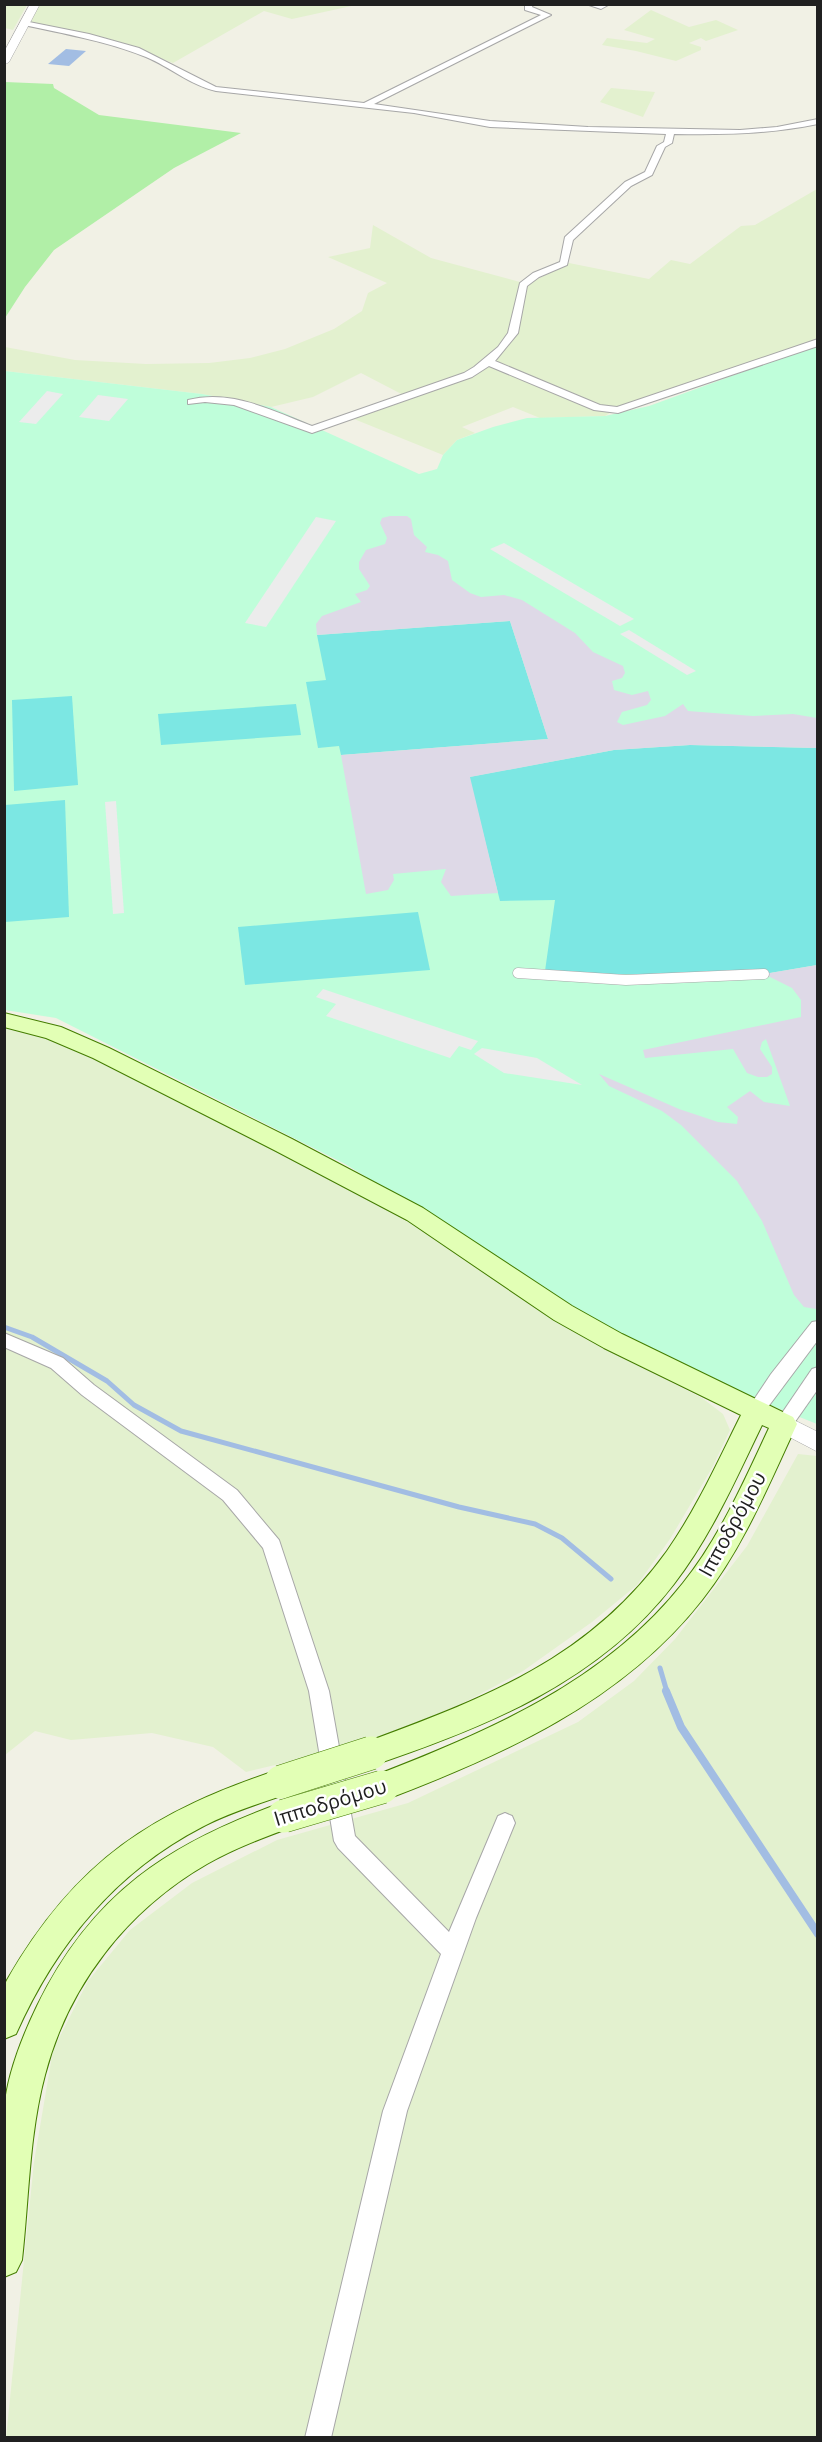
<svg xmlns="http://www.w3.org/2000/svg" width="822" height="2442" font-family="'Open Sans',sans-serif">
	<rect width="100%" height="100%" fill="#f1f1e5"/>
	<g fill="#e3f1cf">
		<polygon points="5,4 27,5 13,30 5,28"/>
		<polygon points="38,5 356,5 292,19 264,11 173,63 126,45 31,22"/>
		<polygon points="651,10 689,27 716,20 738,30 706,41 701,38 689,43 701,47 701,50 676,61 636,51 602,45 607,38 647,43 655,39 624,30"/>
		<polygon points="611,88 655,92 643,117 600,102"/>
		<polygon points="817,189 817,340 616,409 605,416 540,418 513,407 462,427 475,433 457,440 443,455 354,419 411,399 361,373 313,397 271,407 202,394 5,371 5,347 75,360 146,364 209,363 250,358 285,349 334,329 362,311 368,293 387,283 328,257 370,248 373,225 431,258 520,282 516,306 524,309 523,294 528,284 569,263 649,279 671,260 690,264 741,226 755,225"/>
		<polygon points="5,1025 29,1030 103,1062 410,1219 605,1349 702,1398 723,1414 730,1430 712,1468 670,1539 637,1585 592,1622 523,1671 465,1702 376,1741 246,1772 213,1747 152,1733 71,1740 35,1731 5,1755"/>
		<polygon points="798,1454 817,1456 817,2437 6,2438 34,2162 53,2050 88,1981 130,1930 192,1883 277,1840 408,1803 578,1722 634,1681 675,1639 747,1546"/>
	</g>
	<polygon fill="#b1efa7" points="5,82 53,84 54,88 99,115 241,133 174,168 54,250 25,287 5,318"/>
	<polygon fill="#bffeda" points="817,345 817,1424 705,1379 574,1313 455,1231 345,1164 56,1018 5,1010 5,371 202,394 271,407 419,474 437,469 443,455 457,440 493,427 527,418 605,416 649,406"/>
	<g fill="#7ce7e3">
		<polygon points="510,621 548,739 341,755 339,746 318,748 306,682 326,680 317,635"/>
		<polygon points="72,696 78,785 14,791 12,700"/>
		<polygon points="296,704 301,735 161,745 158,714"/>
		<path d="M 690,745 L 817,748 L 817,965 L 764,974 L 762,969 C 689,975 618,976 545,971 L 555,900 L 500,901 L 469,777 L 614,750 Z"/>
		<polygon points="65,800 69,917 5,922 5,805"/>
		<polygon points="418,912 430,970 245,985 238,927"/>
	</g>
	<g fill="#ececec">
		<polygon points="47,391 63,394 36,424 19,422"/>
		<polygon points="98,395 128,399 109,421 79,417"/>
		<polygon points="316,517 336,521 266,627 245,623"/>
		<polygon points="504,543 634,619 620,626 490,549"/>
		<polygon points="629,630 696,671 687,675 620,634"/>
		<polygon points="116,801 124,913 113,914 105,802"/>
		<polygon points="323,989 478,1041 471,1050 459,1046 450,1058 326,1016 336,1004 316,997"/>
		<polygon points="482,1048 537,1058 582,1085 504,1073 474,1054"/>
	</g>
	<g fill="#ded9e7">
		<polygon points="390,516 407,516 411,519 414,535 427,547 425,552 438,555 448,561 452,580 470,593 481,597 504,595 522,600 575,633 593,652 623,666 625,673 622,678 612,681 614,690 632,695 648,691 651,700 647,705 622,712 617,722 623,725 665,716 683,704 688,711 753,716 793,714 817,718 817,748 690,745 614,750 470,777 498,893 451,896 441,882 446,869 393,874 394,880 388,890 366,894 341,755 548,739 510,621 317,635 316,624 322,616 361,602 355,594 367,590 370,586 359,569 359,562 366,550 385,544 387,538 380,523 382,518"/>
		<polygon points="817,965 817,1308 816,1309 804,1307 794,1295 762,1221 737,1181 681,1125 662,1111 609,1086 599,1074 679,1109 718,1122 737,1124 738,1117 727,1107 750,1091 764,1102 790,1106 766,1039 762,1042 760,1049 772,1067 772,1074 767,1077 758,1077 747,1073 733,1049 645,1058 643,1050 801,1017 801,1000 792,988 764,974"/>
	</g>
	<polygon fill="#a2bde3" points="66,49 86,51 69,66 48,64"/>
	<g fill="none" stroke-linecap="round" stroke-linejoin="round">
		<g stroke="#a2bde3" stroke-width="5">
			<polyline points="4,1327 32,1337 107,1381 134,1405 181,1431 459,1507 535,1524 562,1538 611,1579"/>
			<polyline points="660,1668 667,1692"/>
		</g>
		<polyline stroke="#a2bde3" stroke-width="8" points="666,1691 681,1727 818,1934"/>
		<defs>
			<polyline id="pedestrian" points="518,973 626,980 764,974"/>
			<g id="minor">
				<path d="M 525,4 L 533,4 L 532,7 L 551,15 L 374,104 L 490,121 L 588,127 L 740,130 L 777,127 L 818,119 L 818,124 C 769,134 724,135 674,134 L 672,143 L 665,147 L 652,175 L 631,186 L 573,240 L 567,265 L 539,277 L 527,286 L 518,333 L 495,361 L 600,405 L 617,407 L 818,339 L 818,346 L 618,413 L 594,410 L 489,366 L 472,377 L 312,433 L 234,405 L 205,402 L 188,404 L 188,400 C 232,389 273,411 312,426 L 464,373 L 474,367 L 498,347 L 508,333 L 520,283 L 533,273 L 560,262 L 565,237 L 625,182 L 645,172 L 657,146 L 664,142 L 666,134 L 490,127 L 414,113 L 216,91 C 190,85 170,67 146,57 C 106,41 65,34 24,25 L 24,21 L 89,34 L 139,48 L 216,87 L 364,103 L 541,15 L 525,10 Z"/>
				<polygon points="586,4 610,4 601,9"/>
				<polygon points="818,1321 818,1340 762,1415 750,1415 747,1410 771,1374 812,1322"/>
				<polygon points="4,1333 63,1358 94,1385 237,1490 279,1540 329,1691 355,1836 449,1932 498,1816 505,1813 512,1816 515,1823 476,1918 407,2111 331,2438 305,2438 383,2111 441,1954 338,1848 334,1841 309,1691 263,1548 223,1500 82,1395 51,1368 4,1347"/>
				<polygon points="818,1367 818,1389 790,1429 784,1431 778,1429 775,1424 778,1419 812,1369"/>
			</g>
			<g id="tertiary">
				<polygon points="30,4 40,4 9,62 4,65 4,52"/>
				<polygon points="784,1415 818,1432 818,1452 776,1430 773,1424 776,1418"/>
			</g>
			<g id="secondary">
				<path d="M 4,1013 L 61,1027 L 109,1048 L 292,1139 L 423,1208 L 572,1306 L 622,1334 L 793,1417 L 797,1424 C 769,1484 743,1548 702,1600 C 621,1703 501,1756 382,1801 L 371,1797 L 367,1787 L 371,1777 C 487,1732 604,1683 683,1583 C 720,1537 744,1481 769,1428 L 762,1425 C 736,1479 711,1536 674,1584 C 599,1682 484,1728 371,1766 L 361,1762 L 356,1753 L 361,1744 C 482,1699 588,1661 667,1551 C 697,1508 718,1461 741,1415 L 604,1348 L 554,1320 L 407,1220 L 276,1151 L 93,1058 L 46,1038 L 4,1027 Z"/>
				<path d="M 281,1769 L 292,1772 L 296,1782 L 292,1792 C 262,1803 230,1812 202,1827 C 115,1872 55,1946 16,2034 L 4,2039 L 4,1986 L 7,1980 C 76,1860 153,1811 281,1769 Z"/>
				<path d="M 284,1802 L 295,1806 L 299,1816 L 295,1826 C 265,1837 235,1848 207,1864 C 127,1910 68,1986 45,2075 C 29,2135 29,2199 22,2260 L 16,2272 L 4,2277 C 4,2222 0,2165 4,2110 C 7,2075 22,2037 37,2006 C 92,1893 169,1843 284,1802 Z"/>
			</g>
		</defs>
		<use href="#pedestrian" stroke="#a7a7a7" stroke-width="11"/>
		<use href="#minor" stroke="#a7a7a7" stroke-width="2"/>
		<use href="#tertiary" stroke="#a7a7a7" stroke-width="1"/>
		<use href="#secondary" stroke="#447d00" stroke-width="2"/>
		<use href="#pedestrian" stroke="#fff" stroke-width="10"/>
		<use href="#minor" fill="#fff" fill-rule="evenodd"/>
		<use href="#tertiary" fill="#fff" fill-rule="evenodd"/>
		<use href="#secondary" fill="#e2ffb5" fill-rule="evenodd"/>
		<defs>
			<g id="secondary-bridge">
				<polyline points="281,1782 371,1753"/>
				<polyline points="284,1816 382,1787"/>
			</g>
		</defs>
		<use href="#secondary-bridge" stroke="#447d00" stroke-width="34" stroke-linecap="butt"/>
		<use href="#secondary-bridge" stroke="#e2ffb5" stroke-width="33"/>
	</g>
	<g text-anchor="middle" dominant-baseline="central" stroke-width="5" stroke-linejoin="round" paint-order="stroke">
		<g font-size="20" fill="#202020" stroke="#fff">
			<text transform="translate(732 1524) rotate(-61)">Ιπποδρόμου</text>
			<text transform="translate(330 1802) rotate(-17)">Ιπποδρόμου</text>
		</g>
	</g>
	<rect width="822" height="2442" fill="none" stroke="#202020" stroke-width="12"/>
</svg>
